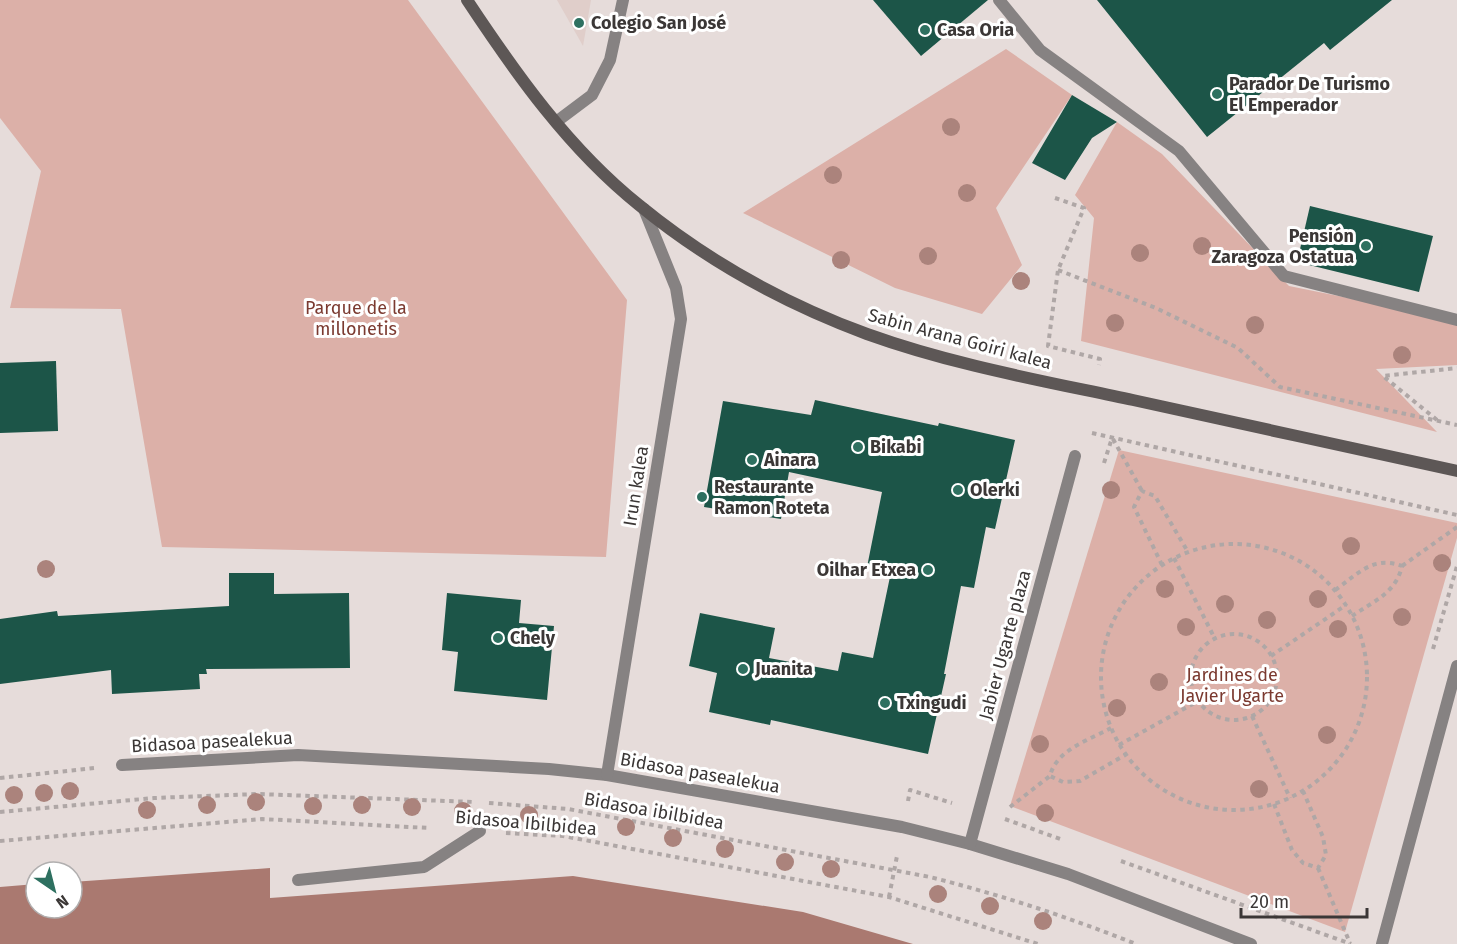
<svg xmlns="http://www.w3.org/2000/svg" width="1457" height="944" font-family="'Fira Sans',sans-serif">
	<rect width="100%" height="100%" fill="#e6dcda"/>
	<polygon fill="#e0ceca" points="557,0 591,0 583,46"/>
	<g fill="#dcb0a8">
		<polygon points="0,0 408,0 627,300 606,557 162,547 121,309 10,308 41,171 0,118"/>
		<polygon points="1006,49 1072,95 996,208 1022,265 982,314 895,288 743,213"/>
		<polygon points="1117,122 1162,154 1289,286 1457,320 1457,365 1376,369 1437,432 1081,341 1094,218 1075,195"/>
		<polygon points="1119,450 1457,523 1457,538 1345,932 1010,806"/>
	</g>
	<polygon fill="#aa7970" points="270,868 270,898 573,876 803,912 913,944 0,944 0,887 36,884 36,908 72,908 72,882"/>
	<g fill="#1c5548">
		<polygon points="873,0 988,0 921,56"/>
		<polygon points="1097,0 1392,0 1330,50 1324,43 1207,137"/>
		<polygon points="1072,95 1117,122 1092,138 1065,180 1032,163"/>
		<polygon points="1310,206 1433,236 1419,292 1297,262"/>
		<polygon points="56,361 58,431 0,433 0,363"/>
		<polygon points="815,400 938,426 939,423 1015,440 995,529 986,527 974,588 961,586 944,674 946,674 928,754 771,720 770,725 709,712 717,673 689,666 700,613 775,628 769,658 838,671 842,652 873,658 891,572 867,567 882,492 789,472 781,519 704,507 723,401 811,415"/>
		<polygon points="229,573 274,573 274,594 349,593 350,668 206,669 207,674 199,674 200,689 112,694 111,670 0,684 0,619 57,611 58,616 229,606"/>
		<polygon points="447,593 521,600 519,623 554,626 547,700 454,691 458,652 442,650"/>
	</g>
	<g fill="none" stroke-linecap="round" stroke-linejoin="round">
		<g stroke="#afa7a6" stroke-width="4" stroke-dasharray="4.5 4.5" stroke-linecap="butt">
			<polyline points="1055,198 1084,208 1058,270 1048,346 1100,359 1099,365"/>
			<polyline points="1058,270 1156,308 1238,348 1280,387 1457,425"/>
			<polyline points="1437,420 1383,376 1457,368"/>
			<polyline points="1092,433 1457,515"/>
			<polyline points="1113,439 1142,491"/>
			<polyline points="1104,463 1112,438"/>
			<circle cx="1234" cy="677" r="133"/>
			<polyline points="1174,558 1215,639"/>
			<polyline points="1162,565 1134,507 1142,491 1155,496 1188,552"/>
			<polyline points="1402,566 1457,527"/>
			<path d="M 1335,590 C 1358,574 1373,555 1402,566 C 1396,593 1374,601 1352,616"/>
			<circle cx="1234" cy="677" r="43"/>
			<polyline points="1433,649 1457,566"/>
			<polyline points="1271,656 1346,605"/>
			<polyline points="1252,716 1290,798"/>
			<path d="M 1111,728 C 1089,740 1056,750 1050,776 L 1063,782 L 1080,781 L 1125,755"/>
			<polyline points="1119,745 1198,701"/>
			<polyline points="0,778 95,768"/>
			<polyline points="908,801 910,790 952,803"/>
			<path d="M 489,803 L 568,809 L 930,877 C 1001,895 1068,917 1136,944"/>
			<polyline points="1274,804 1292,850 1303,863 1318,868 1326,855 1323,837 1303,791"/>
			<polyline points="1010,807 1050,776"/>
			<polyline points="0,812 154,798 258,794 475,802"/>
			<polyline points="1005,819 1063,840"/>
			<polyline points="506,833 563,836 889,897 1038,944"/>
			<polyline points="0,841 262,819 429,828"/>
			<polyline points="1121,861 1351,944"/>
			<polyline points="1318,868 1350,943"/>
			<polyline points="889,897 897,856"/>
		</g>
		<g stroke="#868282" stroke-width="12">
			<polyline points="999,0 1040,50 1179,151 1284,276 1457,320"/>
			<polyline points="298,880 424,867 480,831"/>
		</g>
		<g stroke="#868282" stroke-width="12">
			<polyline points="556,122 592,95 610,60 623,0"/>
			<polyline points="122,765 298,755 549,769 607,775 902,827 970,844 1068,874 1251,944"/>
			<polyline points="607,775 681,319 676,288 644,209"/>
			<polyline points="970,844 1075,456"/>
			<polyline points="1382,944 1457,666"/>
		</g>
		<path stroke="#5d5756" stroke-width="12" d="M 467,0 C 516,74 569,149 639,205 C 706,260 786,304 867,334 C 953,365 1044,381 1133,400 C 1241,424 1349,447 1457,471"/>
	</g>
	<g fill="#ab837c">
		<circle cx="951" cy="127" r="9"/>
		<circle cx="833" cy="175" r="9"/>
		<circle cx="967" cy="193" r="9"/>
		<circle cx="1202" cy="246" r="9"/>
		<circle cx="1140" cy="253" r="9"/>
		<circle cx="928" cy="256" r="9"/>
		<circle cx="841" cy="260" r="9"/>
		<circle cx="1021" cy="281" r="9"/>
		<circle cx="1115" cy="323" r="9"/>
		<circle cx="1255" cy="325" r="9"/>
		<circle cx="1402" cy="355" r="9"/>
		<circle cx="1111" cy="490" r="9"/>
		<circle cx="1351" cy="546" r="9"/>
		<circle cx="1442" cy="563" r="9"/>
		<circle cx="46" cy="569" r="9"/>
		<circle cx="1165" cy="589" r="9"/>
		<circle cx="1318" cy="599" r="9"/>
		<circle cx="1225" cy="604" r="9"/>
		<circle cx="1402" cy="617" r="9"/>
		<circle cx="1267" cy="620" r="9"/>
		<circle cx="1186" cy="627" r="9"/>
		<circle cx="1338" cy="629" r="9"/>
		<circle cx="1159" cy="682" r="9"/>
		<circle cx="1117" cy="708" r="9"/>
		<circle cx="1327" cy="735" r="9"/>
		<circle cx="1040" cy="744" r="9"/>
		<circle cx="1259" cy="789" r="9"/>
		<circle cx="70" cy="791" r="9"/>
		<circle cx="44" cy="793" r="9"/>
		<circle cx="14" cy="795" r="9"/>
		<circle cx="256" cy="802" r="9"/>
		<circle cx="207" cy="805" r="9"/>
		<circle cx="362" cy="805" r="9"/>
		<circle cx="313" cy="806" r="9"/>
		<circle cx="412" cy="807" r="9"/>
		<circle cx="147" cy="810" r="9"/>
		<circle cx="463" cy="811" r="9"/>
		<circle cx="1045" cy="813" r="9"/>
		<circle cx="529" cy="815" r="9"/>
		<circle cx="626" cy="827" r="9"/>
		<circle cx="673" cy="838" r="9"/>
		<circle cx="725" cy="849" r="9"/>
		<circle cx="785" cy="862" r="9"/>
		<circle cx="831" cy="869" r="9"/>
		<circle cx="938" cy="894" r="9"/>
		<circle cx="990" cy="906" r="9"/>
		<circle cx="1043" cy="921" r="9"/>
	</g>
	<g fill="#2e7060" stroke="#fff" stroke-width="2">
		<circle cx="579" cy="23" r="6"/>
		<circle cx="925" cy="30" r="6"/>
		<circle cx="1217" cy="94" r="6"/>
		<circle cx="1366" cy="246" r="6"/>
		<circle cx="858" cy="447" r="6"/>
		<circle cx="752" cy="460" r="6"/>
		<circle cx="958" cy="490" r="6"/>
		<circle cx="702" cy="497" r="6"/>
		<circle cx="928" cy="570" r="6"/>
		<circle cx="498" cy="638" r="6"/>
		<circle cx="743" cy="669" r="6"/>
		<circle cx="885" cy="703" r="6"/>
	</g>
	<g text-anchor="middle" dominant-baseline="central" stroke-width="6" stroke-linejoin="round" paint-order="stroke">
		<g font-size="18" font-weight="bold" fill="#3b3736" stroke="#fff" text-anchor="start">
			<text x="591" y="23">Colegio San José</text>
			<text x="937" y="30">Casa Oria</text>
			<text x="1229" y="84">Parador De Turismo<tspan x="1229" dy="21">El Emperador</tspan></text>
			<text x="1354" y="236" text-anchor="end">Pensión<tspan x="1354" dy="21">Zaragoza Ostatua</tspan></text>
			<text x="870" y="447">Bikabi</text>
			<text x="764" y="460">Ainara</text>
			<text x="714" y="487">Restaurante<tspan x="714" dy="21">Ramon Roteta</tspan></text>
			<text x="970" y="490">Olerki</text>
			<text x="916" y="570" text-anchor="end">Oilhar Etxea</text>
			<text x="510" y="638">Chely</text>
			<text x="755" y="669">Juanita</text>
			<text x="897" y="703">Txingudi</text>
		</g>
		<g font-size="18" fill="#7b3a30" stroke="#fff">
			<text x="356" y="308">Parque de la<tspan x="356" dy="21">millonetis</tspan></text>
			<text x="1232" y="675">Jardines de<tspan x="1232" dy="21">Javier Ugarte</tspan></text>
		</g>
		<g font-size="18" fill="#3b3736" stroke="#fff">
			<text transform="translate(960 339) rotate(15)">Sabin Arana Goiri kalea</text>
			<text transform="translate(636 486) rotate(-81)">Irun kalea</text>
			<text transform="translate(1005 645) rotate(-75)">Jabier Ugarte plaza</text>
			<text transform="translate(212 742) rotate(-3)">Bidasoa pasealekua</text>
			<text transform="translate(700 773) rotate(10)">Bidasoa pasealekua</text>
			<text transform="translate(654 811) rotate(10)">Bidasoa ibilbidea</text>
			<text transform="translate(526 823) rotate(5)">Bidasoa Ibilbidea</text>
		</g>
	</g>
	<g transform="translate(54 890) rotate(145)"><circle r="28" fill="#ffffff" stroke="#b1afaf" stroke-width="1.5"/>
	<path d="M0-4.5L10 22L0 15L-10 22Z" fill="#2e7060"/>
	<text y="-9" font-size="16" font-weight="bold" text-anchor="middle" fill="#3b3736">N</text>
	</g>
	<path d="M1241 908v9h126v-9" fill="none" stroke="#3b3736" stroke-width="3"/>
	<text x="1250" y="908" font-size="18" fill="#3b3736" stroke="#ffffff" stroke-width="4.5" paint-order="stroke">20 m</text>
</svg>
